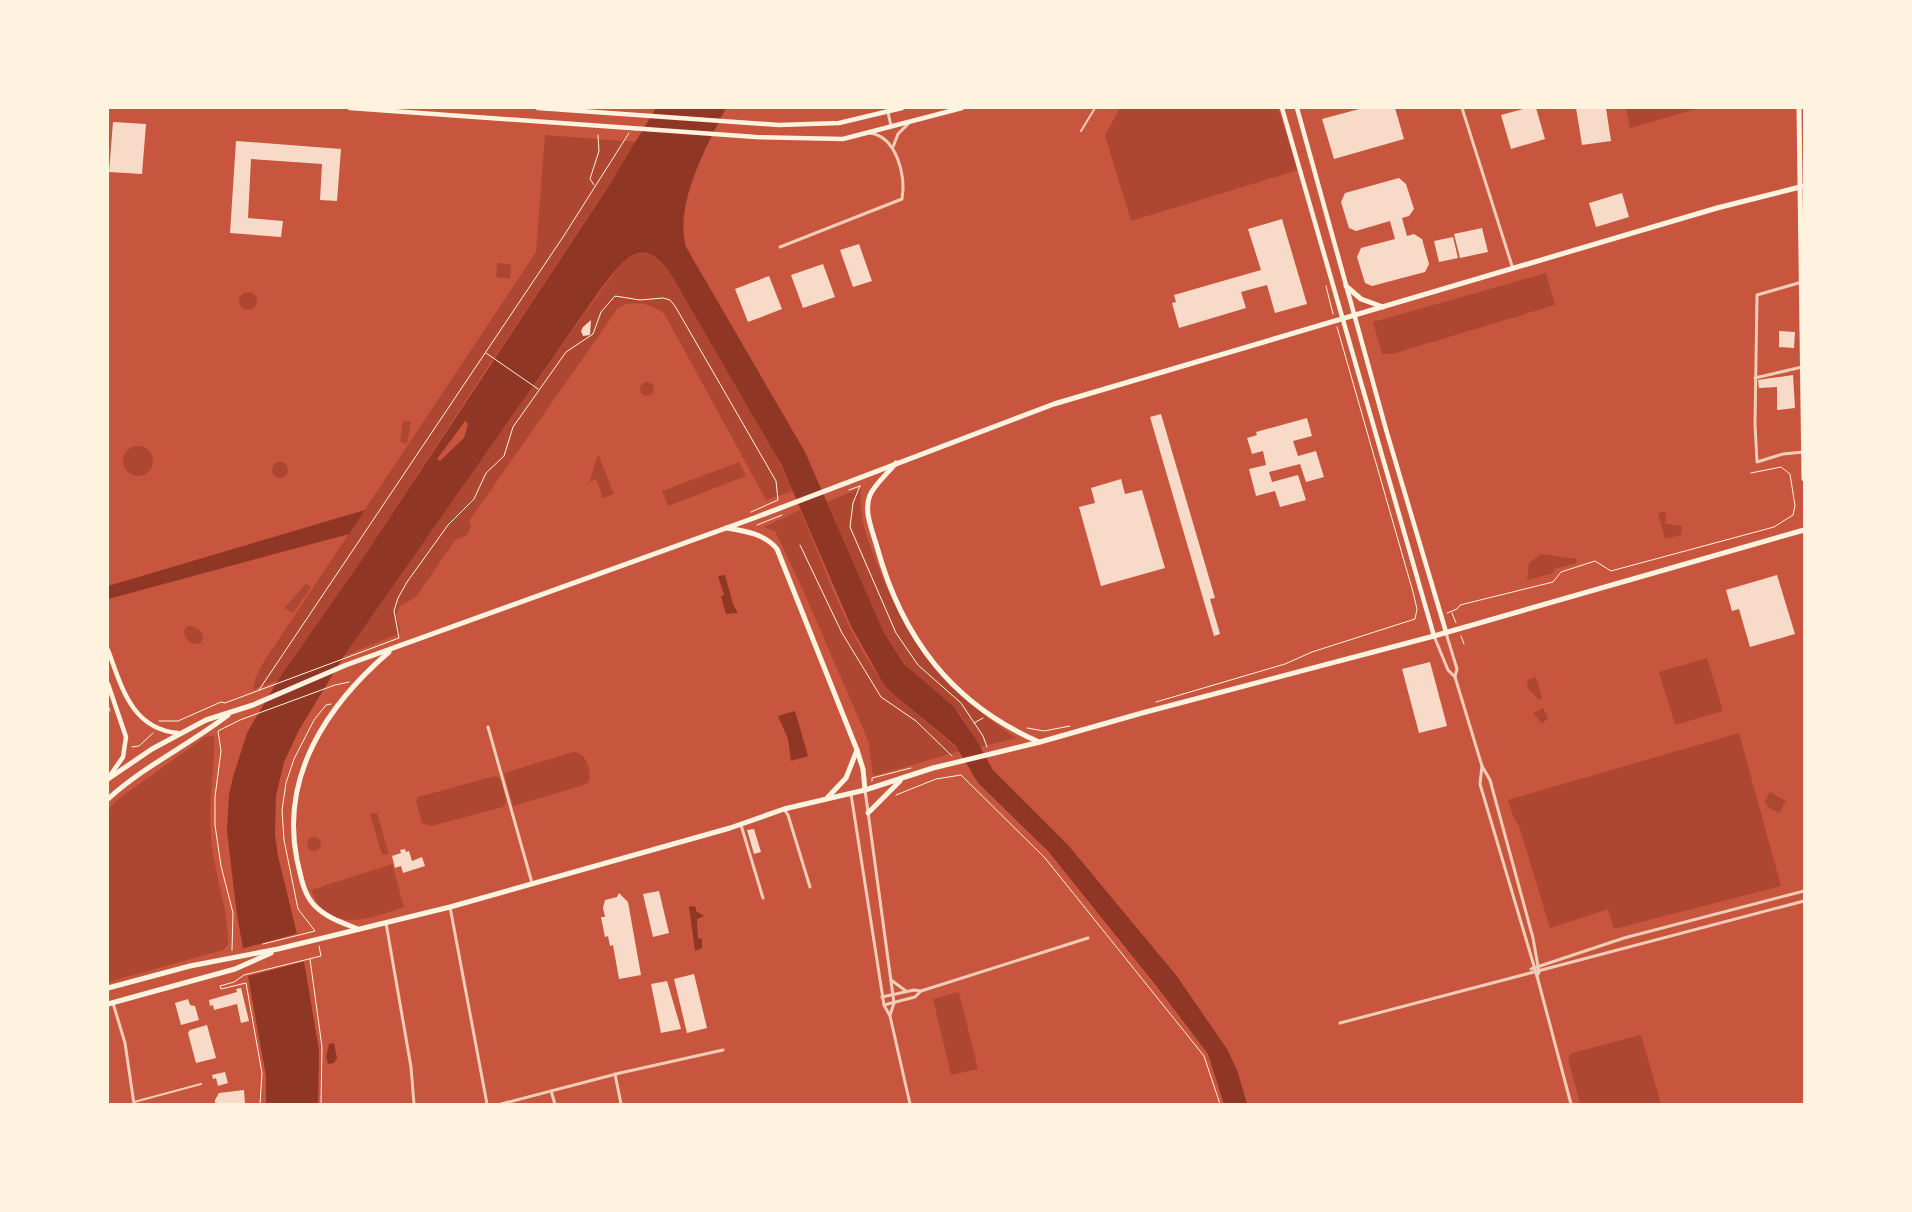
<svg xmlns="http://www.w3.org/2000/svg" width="1912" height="1212" font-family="Helvetica,sans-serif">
	<rect width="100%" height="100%" fill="#c8553d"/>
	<g fill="#ae4732">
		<polygon points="1120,108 1278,108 1298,170 1131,221 1105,135"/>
		<polygon points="1626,108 1699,108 1630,128"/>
		<path d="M 545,135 L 637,142 L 495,357 L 534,384 L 622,262 C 641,246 655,253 669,271 L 775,454 L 793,491 L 766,500 L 665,315 C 654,304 632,299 618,308 L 469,521 L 471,526 L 467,535 L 455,540 L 416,597 L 399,607 L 396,616 L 401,633 L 344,656 L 531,387 L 492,360 L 361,561 L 278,680 L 253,690 L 255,679 L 263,663 L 536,252 Z"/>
		<polygon points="497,263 511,264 510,279 496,277"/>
		<polygon points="1546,273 1555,305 1392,354 1382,354 1373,322"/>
		<circle cx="248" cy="301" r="9"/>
		<circle cx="647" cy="389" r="7"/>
		<polygon points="403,421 411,422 407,444 400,442"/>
		<circle cx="138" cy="461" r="15"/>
		<polygon points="598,454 614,494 603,498 596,479 589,482"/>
		<circle cx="280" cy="470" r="8"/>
		<polygon points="739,462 746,476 668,506 662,491"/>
		<path d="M 861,488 C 858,514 866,535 875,558 C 896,615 915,646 958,690 C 976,708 994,725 1017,738 L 980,747 L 960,714 L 947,701 L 909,670 L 884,633 L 827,502 Z"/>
		<path d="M 800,510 C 827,571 848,643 893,694 L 960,751 L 873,776 L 869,744 L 864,731 L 803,590 L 775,531 L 764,527 Z"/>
		<polygon points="1666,511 1665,524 1682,526 1681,535 1665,539 1658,513"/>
		<polygon points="1541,554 1576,559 1577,563 1554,569 1554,573 1527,580 1529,563"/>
		<polygon points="306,584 311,587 293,613 284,608"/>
		<path d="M 188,626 C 197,626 203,631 203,639 L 200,644 L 191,643 L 185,637 L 184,630 Z"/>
		<polygon points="1707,658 1723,711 1675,725 1659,672"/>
		<polygon points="1535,677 1537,679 1542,699 1539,700 1527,687 1528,680"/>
		<polygon points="1543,708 1548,718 1542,724 1533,713"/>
		<polygon points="1739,733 1781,886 1614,929 1608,909 1550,928 1519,826 1513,816 1508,800"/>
		<path d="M 214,736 C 215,770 208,802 211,836 C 213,873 229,907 228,945 L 223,950 L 108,982 L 108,810 L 117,800 L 205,737 Z"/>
		<path d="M 573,752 C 586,751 594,774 587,784 L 513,806 L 504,773 Z"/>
		<polygon points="495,776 501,779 506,802 503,807 431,826 422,823 416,801 418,797"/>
		<polygon points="1770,792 1786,801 1779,813 1768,807 1765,801"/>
		<polygon points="377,813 389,854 382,855 370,814"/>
		<circle cx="314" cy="844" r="7"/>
		<path d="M 392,864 L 404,907 C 369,919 328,935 311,890 Z"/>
		<polygon points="959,992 978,1069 951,1075 933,999"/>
		<polygon points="1641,1035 1661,1104 1580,1104 1568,1058 1572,1053"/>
	</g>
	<g fill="#8f3625">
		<path d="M 656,108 L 726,108 C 707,146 674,203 686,247 L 805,452 L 884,633 L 904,664 L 954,707 L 977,741 L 993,770 L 1068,845 L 1176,975 L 1227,1049 L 1237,1070 L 1247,1104 L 1224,1104 L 1208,1054 L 1158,988 L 1048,851 L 978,783 L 956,746 L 893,694 L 883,683 L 851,626 L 782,466 L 669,271 C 639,232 621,263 600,290 L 344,656 L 299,730 L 284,762 L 276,796 L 275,834 L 278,856 L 305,967 L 319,1050 L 318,1104 L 266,1104 L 266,1076 L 237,915 L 227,831 L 229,795 L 233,777 L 247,733 L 278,680 L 361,561 L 608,187 Z"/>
		<polygon points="365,510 349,534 108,599 108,586"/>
		<polygon points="725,575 733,604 738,613 726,614 721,596 724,595 718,576"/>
		<polygon points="795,711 808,756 791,761 788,739 778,716"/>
		<polygon points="689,906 696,907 696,911 704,916 697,919 698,938 702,939 702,948 695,951"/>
		<polygon points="334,1043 337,1058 334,1063 328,1064 326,1057 329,1044"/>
	</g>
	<g fill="#c8553d">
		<polygon points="465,421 468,424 464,438 440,461 437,459"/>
		<polygon points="299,933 306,961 245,977 241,949"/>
	</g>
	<g fill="#f7dbc8">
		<polygon points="1363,108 1395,108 1404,139 1334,159 1322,119"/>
		<polygon points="1527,108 1536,108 1545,139 1511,149 1501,115"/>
		<polygon points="1576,108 1606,108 1611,141 1582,145"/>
		<polygon points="113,122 146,124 142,174 109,172"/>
		<polygon points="236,141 341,149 337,201 320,200 322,164 251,159 248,218 283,221 281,237 230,233"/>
		<polygon points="1399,178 1406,184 1414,209 1409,216 1402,218 1407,236 1414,234 1422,239 1429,264 1425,272 1372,286 1365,283 1357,257 1361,248 1395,239 1390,221 1356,231 1349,228 1341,202 1345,193"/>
		<polygon points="1622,193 1629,217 1596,227 1589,203"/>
		<polygon points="1282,219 1307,304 1275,313 1267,285 1241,292 1246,308 1179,328 1172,303 1176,302 1174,295 1261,270 1248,229"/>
		<polygon points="1482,228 1488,252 1460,258 1454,234"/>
		<polygon points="1453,237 1458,258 1439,262 1434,241"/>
		<polygon points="859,244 872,281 853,287 840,250"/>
		<polygon points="823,264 835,297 803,308 791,275"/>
		<polygon points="769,276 782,309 748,322 735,289"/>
		<polygon points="591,320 590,335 583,336 581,331 583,327"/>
		<polygon points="1779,331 1795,332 1794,348 1779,347"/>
		<polygon points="1793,375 1795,408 1777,410 1777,387 1759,388 1758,380"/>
		<polygon points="1161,414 1215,598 1210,599 1220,634 1214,636 1150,417"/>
		<polygon points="1307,418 1312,436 1293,441 1298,456 1316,451 1324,477 1306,482 1300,464 1269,472 1272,482 1298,475 1306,500 1280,507 1275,491 1256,496 1249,469 1266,465 1263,451 1252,454 1247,438 1257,435 1256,432"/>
		<polygon points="1121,479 1125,494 1142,490 1165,568 1101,586 1079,507 1095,503 1091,488"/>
		<polygon points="1777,575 1795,634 1750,647 1739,609 1732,611 1726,590"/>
		<polygon points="1430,662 1447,726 1419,733 1402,669"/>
		<polygon points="754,829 761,852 754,854 747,830"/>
		<polygon points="405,849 406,852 409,851 412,861 422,857 425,866 403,873 401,866 395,868 392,856 401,853 400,850"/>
		<polygon points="659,891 669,933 653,937 643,894"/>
		<polygon points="619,893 628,902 641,975 619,979 613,945 610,946 608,936 605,937 601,917 605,917 603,908 605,900 617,897"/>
		<polygon points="694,974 707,1028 687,1033 674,979"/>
		<polygon points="667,981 681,1029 661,1033 651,984"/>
		<polygon points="241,988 249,1021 241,1023 237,1004 214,1010 213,1005 210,1006 209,1000 237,992 236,989"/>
		<polygon points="188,999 190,1005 195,1006 199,1020 181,1025 175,1003"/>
		<polygon points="207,1025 216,1058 196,1063 188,1033 190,1030"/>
		<polygon points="225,1072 228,1083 218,1086 216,1078 213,1079 212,1075"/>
		<polygon points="244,1090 245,1104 215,1104 215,1100 219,1093"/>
	</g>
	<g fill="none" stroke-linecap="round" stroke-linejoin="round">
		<g stroke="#fff3e0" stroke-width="1">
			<polyline points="594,185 590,179 599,151 598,135"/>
			<polyline points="1326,286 1333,314"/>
			<polyline points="486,353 538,389"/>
			<polyline points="860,486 853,503 850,527 896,633 918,665 961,703 983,736 987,747"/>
			<polyline points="849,490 860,486"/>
			<polyline points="757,525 782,515"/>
			<polyline points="800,545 842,633 881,697 916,721 952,756"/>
			<polyline points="1447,613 1457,609 1460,605 1553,582 1561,572 1595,561 1611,571 1774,527 1793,515 1795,506 1790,474 1781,467 1751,473"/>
			<polyline points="1452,613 1456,623"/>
			<polyline points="1461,636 1464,644"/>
			<polyline points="259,690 565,234 629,133"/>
			<polyline points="1156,702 1285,664 1312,652 1415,619 1417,609 1413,592 1337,327"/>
			<polyline points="108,705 110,711"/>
			<polyline points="159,721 178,721 221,702 225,703 399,638 394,611 398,598 407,582 448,525 474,499 486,473 504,456 513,427 566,352 593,334 601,312 615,296 640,300 663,298 670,300 675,306 776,481 778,500 751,512"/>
			<polyline points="974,723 983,718"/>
			<polyline points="1027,728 1044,731 1070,726"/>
			<polyline points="132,747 139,746 153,733"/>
			<polyline points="872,781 872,778 911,768"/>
			<polyline points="896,795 936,779 961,775 1045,858 1204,1056 1220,1104"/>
			<polyline points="263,944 315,931 298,909 284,840 282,810 286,783 294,759 314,720 326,705 331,704"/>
			<polyline points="232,950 233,913 221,866 215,825 215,797 221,751 218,731 240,720 335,685 349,682"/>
			<polyline points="310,959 322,1047 321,1104"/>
			<polyline points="260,1104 262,1073 246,983 221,989 220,986 234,982 244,975 321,956 319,946"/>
		</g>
		<g stroke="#f1ccb7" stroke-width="2">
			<polyline points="1081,131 1095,108"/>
			<polyline points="134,1102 201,1084"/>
		</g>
		<g stroke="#f1ccb7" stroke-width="3">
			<polyline points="887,108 891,126"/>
			<polyline points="1462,108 1513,269"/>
			<polyline points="893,147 898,134 909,123"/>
			<path d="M 780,247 L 902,199 C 906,176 897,137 870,133"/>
			<polyline points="1802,282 1757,295 1755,424 1757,462 1783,454 1804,452"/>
			<polyline points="1755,378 1802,367"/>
			<polyline points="1446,633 1457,669 1455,677"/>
			<polyline points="1434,636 1448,670 1455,677 1482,766 1490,780 1533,938 1539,972 1537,976"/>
			<polyline points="488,727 532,883"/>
			<polyline points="1482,766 1480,784 1537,976 1571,1104"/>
			<polyline points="865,790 894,1003 890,1015"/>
			<polyline points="851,794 884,1005 890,1016 910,1104"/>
			<polyline points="784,809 788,815 810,887"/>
			<polyline points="741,825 763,898"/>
			<polyline points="450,907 487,1104"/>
			<polyline points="386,923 411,1067 414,1104"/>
			<polyline points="1531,969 1624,938 1804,891"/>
			<polyline points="891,980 906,991"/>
			<polyline points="882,997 914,990 921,991 1088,938"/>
			<polyline points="113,1003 125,1043 134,1104"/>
			<polyline points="884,1005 915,997 920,992"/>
			<polyline points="1340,1023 1804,901"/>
			<polyline points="615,1074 621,1104"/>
			<polyline points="551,1091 555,1104"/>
			<polyline points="501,1104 620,1073 723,1050"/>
		</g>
		<g stroke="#fff3e0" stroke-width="4.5">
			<polyline points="350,108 756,137 843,139 962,108"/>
			<polyline points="538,108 779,125 839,123 902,108"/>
			<polyline points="1282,108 1434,636"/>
			<polyline points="1297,108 1387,433 1446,632"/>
			<path d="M 108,650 C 122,688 132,729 178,733"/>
			<polyline points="108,684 126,737 123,757 109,777"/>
		</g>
		<g stroke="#fff3e0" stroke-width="5">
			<polyline points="1799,108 1804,479"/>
			<polyline points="1346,286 1361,299 1383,307"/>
			<path d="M 896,463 C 888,473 875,484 870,495 C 863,511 873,532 877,547 C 902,638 952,704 1039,742"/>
			<path d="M 727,528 C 745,531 765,534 777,549 L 857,750 L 863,769 L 865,790"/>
			<polyline points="108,779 152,749 206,720 253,705 346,665 754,518 1054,404 1717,208 1804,186"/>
			<polyline points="828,797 846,778 857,750"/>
			<path d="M 108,799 C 144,766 189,745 228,715"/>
			<polyline points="868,813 900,781"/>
			<path d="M 358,929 C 343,923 327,918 315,906 C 303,894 301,876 297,860 C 280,776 327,705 389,652"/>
			<polyline points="108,988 190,966 278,949 450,907 730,828 784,809 865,790 933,768 1040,742 1142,713 1434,636 1804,530"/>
			<polyline points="108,1004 235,969 271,953"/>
		</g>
	</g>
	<rect width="1912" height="1212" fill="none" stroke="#fff3e0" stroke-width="218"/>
</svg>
